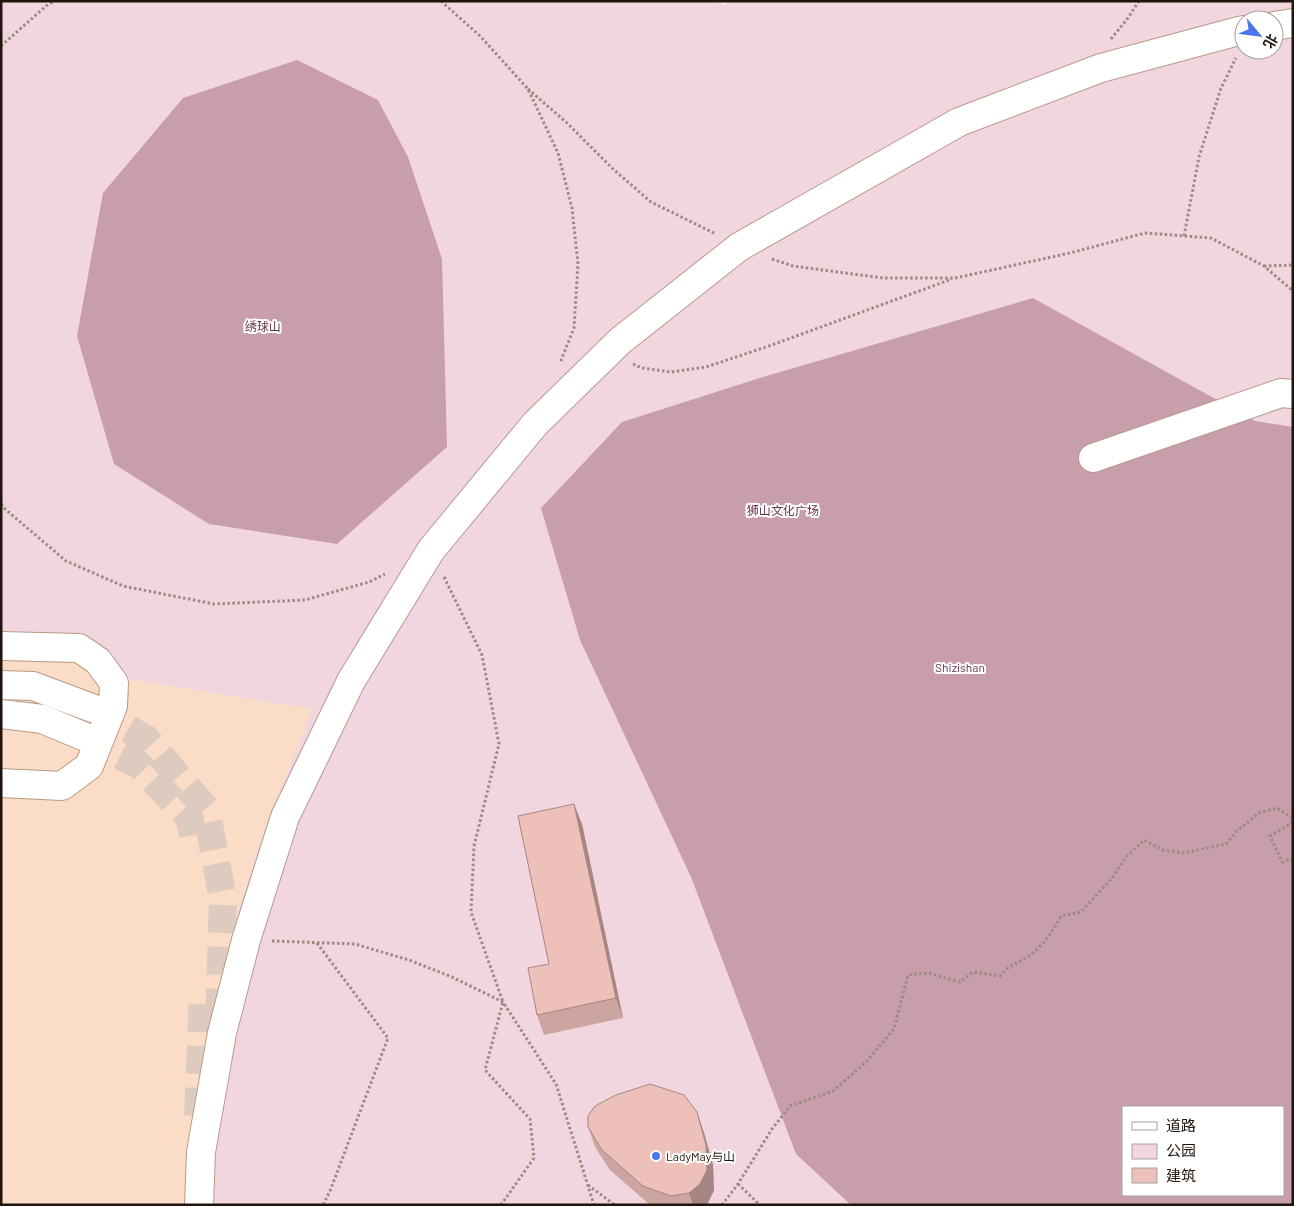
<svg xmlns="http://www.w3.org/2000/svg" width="1294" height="1206" font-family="Barlow,'Noto Sans SC',sans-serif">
	<rect width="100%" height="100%" fill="#ffebde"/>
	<polygon fill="#fbdcc6" points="1,637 87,639 132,680 314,709 261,836 234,925 195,1093 184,1205 1,1205"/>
	<path fill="#f2d6df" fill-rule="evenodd" d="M 1,1 L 716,1 L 725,5 L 728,1 L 1293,1 L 1293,1205 L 184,1205 L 195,1093 L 234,925 L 261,836 L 313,709 L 132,680 L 87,639 L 1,637 ZM 1244,20 L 1274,20 L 1274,50 L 1244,50 ZM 1123,1107 L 1283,1107 L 1283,1195 L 1123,1195 Z"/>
	<g fill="#c89eac" fill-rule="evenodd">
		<polygon points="297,60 378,100 408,157 442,259 447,447 337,544 209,524 114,464 77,336 103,193 183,98"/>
		<path d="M 1033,298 L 1255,421 L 1293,427 L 1293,1205 L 851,1205 L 796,1154 L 691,877 L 580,640 L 541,508 L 622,422 L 763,377 ZM 1123,1107 L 1283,1107 L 1283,1195 L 1123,1195 Z"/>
	</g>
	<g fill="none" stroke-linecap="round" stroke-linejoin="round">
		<g stroke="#decbbf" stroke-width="28" stroke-dasharray="28 14" stroke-linecap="butt">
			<polyline points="92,708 146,739 206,809 223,899 219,1021"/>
			<polyline points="83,736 139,765 190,819 194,843"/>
			<polyline points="198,1116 203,992"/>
		</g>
		<defs>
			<g id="minor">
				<polyline points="1274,26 1293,23"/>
				<polyline points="1093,458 1281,393 1293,394"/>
				<polyline points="1,646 79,648 98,661 114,683 113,706 89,766 62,786 1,783"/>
				<polyline points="1,685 33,686 92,708"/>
				<polyline points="1,714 42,719 83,736"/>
				<polyline points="199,1205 201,1152 222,1033 246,940 285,817 351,681 431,550 535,424 620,341 739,247 959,122 1101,68 1235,32 1244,30"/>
			</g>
		</defs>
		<use href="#minor" stroke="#b89a85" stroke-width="30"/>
		<g stroke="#9b8b80" stroke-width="3" stroke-dasharray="2.5 2.5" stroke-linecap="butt">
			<polyline points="441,1 480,36 528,89 558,153 572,208 578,264 574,328 560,363"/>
			<polyline points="1111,39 1128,18 1139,1"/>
			<polyline points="1,46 46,6 54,1"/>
			<polyline points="528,89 566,122 613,169 651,202 716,234"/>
			<polyline points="1184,236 1199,157 1221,88 1236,58"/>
			<polyline points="772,259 793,266 883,278 955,278 1070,253 1145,233 1211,238 1264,266 1293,291"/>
			<polyline points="1264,266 1293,265"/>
			<polyline points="633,364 642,368 671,372 706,367 769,346 952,279"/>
			<polyline points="1,504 5,509 66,561 123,586 214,604 305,600 369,582 385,574"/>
			<polyline points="444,577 482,655 499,744 474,846 471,912 503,1002 485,1070 530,1119 534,1158 501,1205"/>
			<polyline points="1293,822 1270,836 1282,862 1293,858"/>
			<polyline points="272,941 355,944 409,960 452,977 503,1002 556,1084 594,1205"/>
			<polyline points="317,943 388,1038 330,1191 323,1205"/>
			<polyline points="738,1184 760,1205"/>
			<polyline points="588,1185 615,1205"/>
			<path d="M 722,1205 L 738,1184 L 772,1129 L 790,1106 L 833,1091 L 866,1062 L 894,1029 L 908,975 L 928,973 L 960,982 L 973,972 L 1000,976 C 1009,964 1018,964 1029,956 C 1045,944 1052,932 1061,916 L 1081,912 L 1112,878 L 1126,857 L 1144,840 L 1163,850 L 1183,853 L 1226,844 L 1237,831 L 1259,813 L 1277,808 L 1293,818"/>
		</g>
		<use href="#minor" stroke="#fff" stroke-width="28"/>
	</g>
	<g fill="#cca5a0">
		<polygon points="582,824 623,1018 544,1035 537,1015"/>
		<polygon points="697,1112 704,1133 713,1165 714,1190 707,1205 650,1205 610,1170 595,1147 588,1127"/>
	</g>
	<g fill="#a68682">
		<polygon points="574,804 582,824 623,1018 616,998"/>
		<polygon points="697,1112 704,1133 713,1165 714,1190 707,1205 693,1205 689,1193"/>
	</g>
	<g fill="#edc0ba" stroke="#a68682">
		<polygon points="574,804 616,998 537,1015 528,968 549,964 518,816"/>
		<polygon points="650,1084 684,1095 697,1112 706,1145 707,1170 700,1184 689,1193 671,1196 643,1186 602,1150 588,1127 588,1116 595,1106 616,1095"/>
	</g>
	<circle fill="#4b75e8" stroke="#fff" stroke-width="2" cx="656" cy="1156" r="5"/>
	<g text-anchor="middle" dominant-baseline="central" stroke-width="4" stroke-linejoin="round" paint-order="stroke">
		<g font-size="12" fill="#683147" stroke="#fff">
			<text x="263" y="326">绣球山</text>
			<text x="783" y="510">狮山文化广场</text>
			<text x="960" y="667">Shizishan</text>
		</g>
		<g font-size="12" fill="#20150d" stroke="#fff" text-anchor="start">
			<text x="666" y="1156">LadyMay与山</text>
		</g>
	</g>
	<rect width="1294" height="1206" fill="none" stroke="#20150d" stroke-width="5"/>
	<rect x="1122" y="1106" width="162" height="90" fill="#ffffff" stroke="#a6a19e"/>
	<rect x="1132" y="1122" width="25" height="8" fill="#ffffff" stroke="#a6a19e"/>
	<text x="1166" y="1131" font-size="15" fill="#20150d">道路</text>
	<rect x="1132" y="1144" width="25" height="15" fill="#f2d6df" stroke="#a6a19e"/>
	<text x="1166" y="1156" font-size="15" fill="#20150d">公园</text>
	<rect x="1132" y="1168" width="25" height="15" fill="#edc0ba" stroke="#a6a19e"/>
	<text x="1166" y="1181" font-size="15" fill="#20150d">建筑</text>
	<g transform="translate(1259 35) rotate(119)"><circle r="24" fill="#ffffff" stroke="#a6a19e"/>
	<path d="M0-4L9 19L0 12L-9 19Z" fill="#4b75e8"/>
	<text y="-8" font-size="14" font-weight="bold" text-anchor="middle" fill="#20150d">北</text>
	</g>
</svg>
